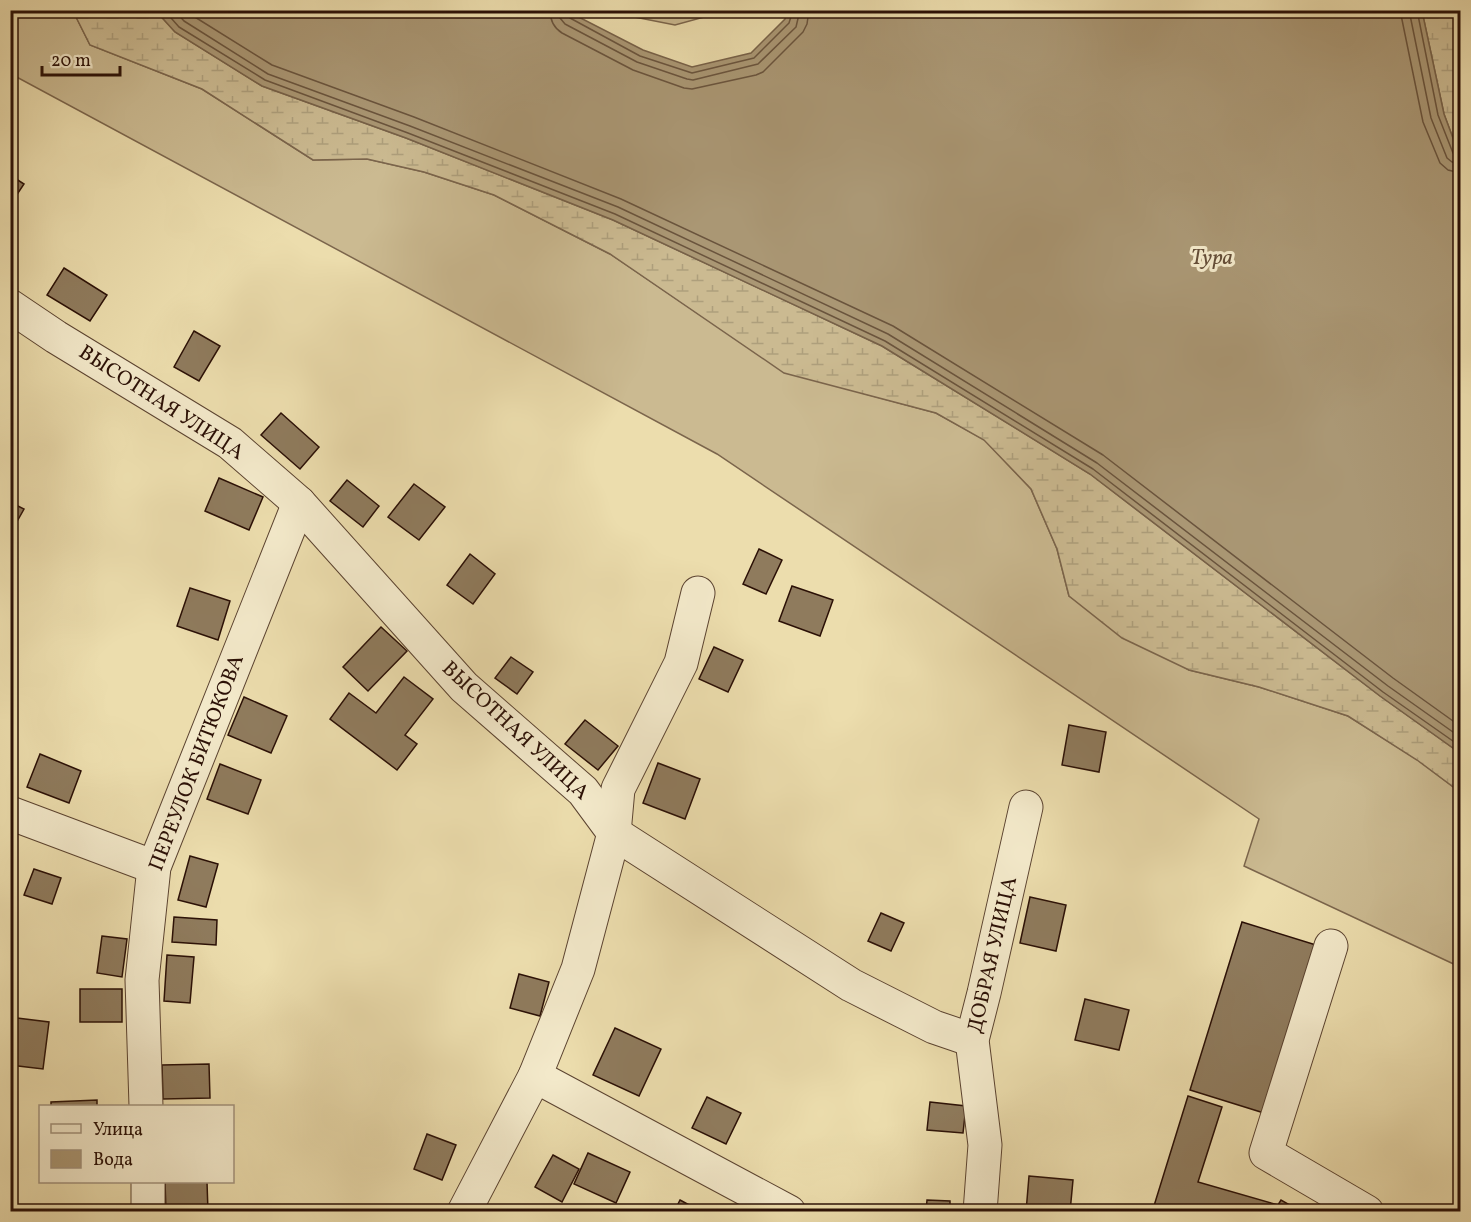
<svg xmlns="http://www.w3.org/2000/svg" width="1471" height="1222" font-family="Vollkorn,serif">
	<defs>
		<pattern id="wetland-marsh" width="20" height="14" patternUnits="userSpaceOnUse" patternTransform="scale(1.5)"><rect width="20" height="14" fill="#cbba91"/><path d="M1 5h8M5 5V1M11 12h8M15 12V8" fill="none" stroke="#ae9f7c"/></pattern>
	</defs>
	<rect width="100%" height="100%" fill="#ecddad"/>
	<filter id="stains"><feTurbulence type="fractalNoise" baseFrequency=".00333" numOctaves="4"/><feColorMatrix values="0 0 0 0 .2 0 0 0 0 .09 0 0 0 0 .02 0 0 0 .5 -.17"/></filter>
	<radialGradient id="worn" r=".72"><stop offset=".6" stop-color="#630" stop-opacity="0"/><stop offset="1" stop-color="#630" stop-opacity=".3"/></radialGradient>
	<g fill="#cbba91" stroke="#7b654c" stroke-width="1.5">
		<polygon points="10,11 73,11 90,45 202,89 313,160 367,159 424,172 494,195 610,254 702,316 862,393 936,413 985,440 1031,489 1057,549 1069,596 1189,670 1259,687 1348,716 1418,760 1460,792 1460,967 1244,866 1259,819 717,454 11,74"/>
		<polygon points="604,11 719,11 719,13 675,25"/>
	</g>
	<g fill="url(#wetland-marsh)" stroke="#7b654c" stroke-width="1.5">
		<polygon points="73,11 156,11 175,32 262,86 406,138 613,220 882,346 1090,474 1380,696 1460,753 1460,792 1417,760 1348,716 1259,687 1189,670 1122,638 1069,596 1057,549 1031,489 984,440 936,413 784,373 610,254 494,195 424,172 367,159 313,160 202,89 90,45"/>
		<polygon points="1422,11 1460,11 1460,157 1444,114"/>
	</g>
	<polygon fill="#aa9774" stroke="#776148" stroke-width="1.5" points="156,11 567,11 643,50 692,67 751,53 785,19 787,11 1422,11 1444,114 1460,157 1460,753 1380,696 1090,474 882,346 613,220 406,138 262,86 175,32"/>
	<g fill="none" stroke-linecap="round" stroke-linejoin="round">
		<g stroke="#6a543d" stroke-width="1.5">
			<polyline points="164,10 179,27 265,80 408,133 615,214 885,341 1093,469 1383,692 1460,746"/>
			<polyline points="174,10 184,21 268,74 410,126 618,207 888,334 1097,463 1388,686 1460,737"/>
			<polyline points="186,10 190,14 272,65 414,117 621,199 893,326 1103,455 1393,678 1460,726"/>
			<path d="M 550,10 C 550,21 554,28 562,33 L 633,70 L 684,88 L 692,89 L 756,75 L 763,72 L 803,32 L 807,24 L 809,10"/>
			<polyline points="559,10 560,18 565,24 637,62 687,79 693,80 758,64 796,27 800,10"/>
			<polyline points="566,10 567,15 570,18 640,56 692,73 754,58 789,23 793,10"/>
			<polyline points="1400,10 1423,122 1440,163 1448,170 1460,173"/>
			<polyline points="1409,10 1431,118 1447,158 1452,162 1460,164"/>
			<polyline points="1417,10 1438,115 1453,153 1456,156 1460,156"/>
		</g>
	</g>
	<g fill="#8f7b5d" stroke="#2b1006" stroke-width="1.5">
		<polygon points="10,175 24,184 10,205"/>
		<polygon points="64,268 107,295 90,321 47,295"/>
		<polygon points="194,331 220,346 199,381 174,367"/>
		<polygon points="281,413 319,447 300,469 261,435"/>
		<polygon points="219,478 263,497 249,530 205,511"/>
		<polygon points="347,480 379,506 363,527 330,501"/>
		<polygon points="414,484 445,507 419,540 388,517"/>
		<polygon points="10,502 24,509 10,534"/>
		<polygon points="759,549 782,560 766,594 743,584"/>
		<polygon points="470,554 495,574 473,604 447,585"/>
		<polygon points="792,586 833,600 820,636 779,621"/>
		<polygon points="190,588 230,601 218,640 177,626"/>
		<polygon points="381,627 407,651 368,691 343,667"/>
		<polygon points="714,647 743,660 728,692 699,679"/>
		<polygon points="511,657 533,672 517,694 495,678"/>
		<polygon points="404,677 433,699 405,735 417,744 397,770 330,719 349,693 376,713"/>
		<polygon points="10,687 16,689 10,708"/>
		<polygon points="244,697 287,716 271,753 228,735"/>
		<polygon points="585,720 618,746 598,770 565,744"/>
		<polygon points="1069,725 1106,732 1099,772 1062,765"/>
		<polygon points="40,754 81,771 69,803 27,787"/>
		<polygon points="658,763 700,779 685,819 643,803"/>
		<polygon points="220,764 261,780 248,814 207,799"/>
		<polygon points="190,856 218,864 206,907 178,900"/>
		<polygon points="34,869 61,878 52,904 24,895"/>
		<polygon points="1030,897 1066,905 1056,951 1020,943"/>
		<polygon points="881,913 904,923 891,951 868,941"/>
		<polygon points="174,917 217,920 216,945 172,942"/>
		<polygon points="1242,922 1316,945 1264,1113 1190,1090"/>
		<polygon points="102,936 127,939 122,977 97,973"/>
		<polygon points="167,955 194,957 190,1003 164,1001"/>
		<polygon points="519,974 549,982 540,1016 510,1008"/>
		<rect x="80" y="989" width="42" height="33"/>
		<polygon points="1085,999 1129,1010 1119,1050 1075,1040"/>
		<polygon points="17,1018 49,1022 43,1069 10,1065"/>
		<polygon points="615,1028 661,1049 639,1096 593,1075"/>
		<polygon points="209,1064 210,1098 163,1099 162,1065"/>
		<polygon points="1188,1096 1222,1107 1198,1182 1278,1205 1281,1200 1302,1212 1161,1212 1153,1209"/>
		<polygon points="707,1097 741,1113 726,1144 692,1128"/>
		<polygon points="97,1100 97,1106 51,1106 51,1102"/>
		<polygon points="930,1102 966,1106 963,1133 927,1130"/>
		<polygon points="427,1134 456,1145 442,1180 414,1169"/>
		<polygon points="588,1153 630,1172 616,1203 574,1184"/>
		<polygon points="553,1155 579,1169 562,1202 535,1187"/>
		<polygon points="1029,1176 1073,1180 1070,1212 1026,1212"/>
		<polygon points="165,1182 207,1182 208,1212 166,1212"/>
		<polygon points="680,1200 702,1212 674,1212"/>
		<polygon points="927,1200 950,1201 950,1212 926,1212"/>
	</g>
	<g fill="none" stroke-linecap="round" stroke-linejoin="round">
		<defs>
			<g id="minor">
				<polyline points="10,306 56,337 230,443 299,503 464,687 583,791 614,833 851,985 934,1027 972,1040"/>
				<polyline points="10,813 154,867"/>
				<polyline points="1331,946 1266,1153 1367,1212"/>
				<polyline points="535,1076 789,1212"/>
				<polyline points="146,1106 142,980 154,867 299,503"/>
				<polyline points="148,1182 148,1212"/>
				<polyline points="464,1212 535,1076 578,969 614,833 618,789 681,663 698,593"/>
				<polyline points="980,1212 985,1145 972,1040 984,993 1026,807"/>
			</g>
		</defs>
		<use href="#minor" stroke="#5b4330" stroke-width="35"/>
		<use href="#minor" stroke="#f3e9ca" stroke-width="33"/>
	</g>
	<g text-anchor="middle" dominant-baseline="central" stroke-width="6" stroke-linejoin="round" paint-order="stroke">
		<g font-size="21" fill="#2b1006" stroke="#f3e9ca">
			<text transform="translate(161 403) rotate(33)">ВЫСОТНАЯ УЛИЦА</text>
			<text transform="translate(515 731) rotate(43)">ВЫСОТНАЯ УЛИЦА</text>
			<text transform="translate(197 763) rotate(-69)">ПЕРЕУЛОК БИТЮКОВА</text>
			<text transform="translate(993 955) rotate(-77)">ДОБРАЯ УЛИЦА</text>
		</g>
		<g font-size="22" font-style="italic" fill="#644d37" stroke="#f3e9ca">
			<text x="1212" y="258">Тура</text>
		</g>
	</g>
	<rect width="1471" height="1222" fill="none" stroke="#ecddad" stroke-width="36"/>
	<rect x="12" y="12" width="1447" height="1198" fill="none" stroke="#2b1006" stroke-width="3"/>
	<rect x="18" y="18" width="1435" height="1186" fill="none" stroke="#2b1006" stroke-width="1.5"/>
	<rect x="39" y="1105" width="195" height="78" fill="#f3e9ca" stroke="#a3927c" stroke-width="1.5"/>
	<rect x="51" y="1124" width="30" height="9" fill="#f3e9ca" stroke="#a3927c" stroke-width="1.5"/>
	<text x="93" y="1135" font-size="18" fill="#2b1006">Улица</text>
	<rect x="51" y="1150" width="30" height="18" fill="#aa9774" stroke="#a3927c" stroke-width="1.5"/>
	<text x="93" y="1165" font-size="18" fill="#2b1006">Вода</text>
	<path d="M42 66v9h78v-9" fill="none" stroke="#2b1006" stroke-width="3"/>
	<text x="51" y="66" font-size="18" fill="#2b1006" stroke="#f3e9ca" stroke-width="4.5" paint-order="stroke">20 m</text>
	<rect width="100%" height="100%" filter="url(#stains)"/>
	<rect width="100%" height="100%" fill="url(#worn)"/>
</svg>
